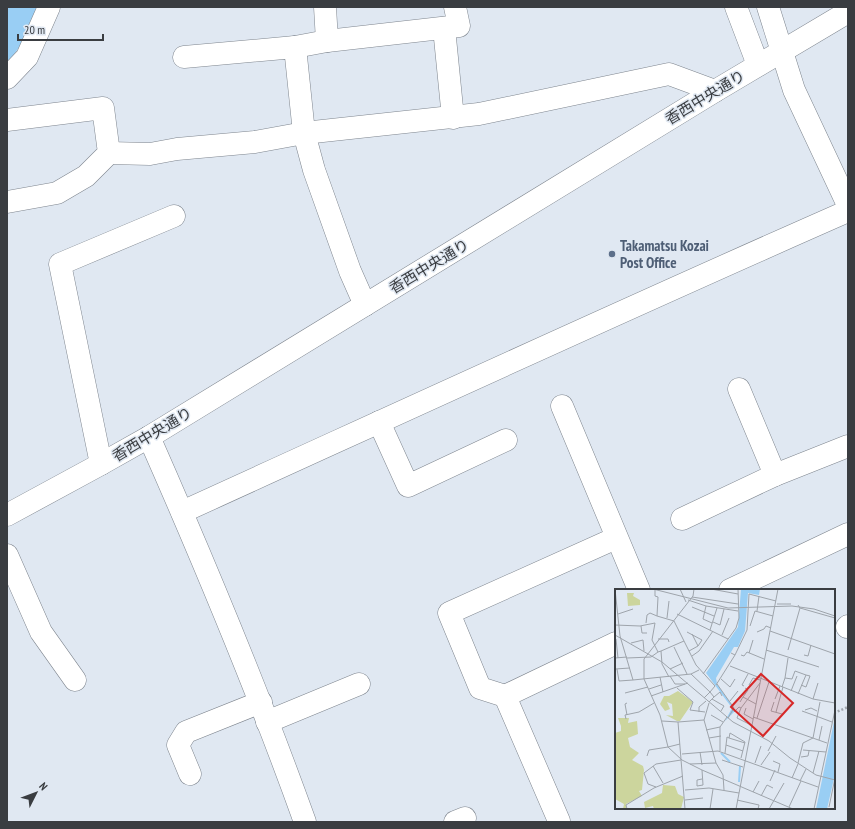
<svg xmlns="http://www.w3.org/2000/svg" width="855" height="829" font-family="'PT Sans Narrow','Noto Sans JP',sans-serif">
	<rect width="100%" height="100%" fill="#e0e8f2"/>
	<polygon fill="#99cef4" points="7,7 37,7 20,46 7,64"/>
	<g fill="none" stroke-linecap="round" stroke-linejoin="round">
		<defs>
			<g id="street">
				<polyline points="325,7 327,41"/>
				<polyline points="736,7 758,65"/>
				<polyline points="768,7 794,90 848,205"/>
				<polyline points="444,28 453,118"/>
				<polyline points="295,47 327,41 459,26 455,7"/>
				<polyline points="184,57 295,47 304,133 314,170 350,271 365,305"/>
				<polyline points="7,78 27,57 49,7"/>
				<polyline points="7,120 103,108 109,153 86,176 57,193 7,202"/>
				<polyline points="109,153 150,154 177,149 255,142 304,133 479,114 669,74 715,91"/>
				<polyline points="739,389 775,475"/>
				<polyline points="562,406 639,590"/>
				<polyline points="379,422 408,486 506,440"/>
				<path d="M 149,437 C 205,564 258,691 305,822"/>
				<polyline points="101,464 60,264 174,216"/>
				<path d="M 182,512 C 404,411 625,309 848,211"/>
				<polyline points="682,519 775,475 848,446"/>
				<polyline points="7,555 41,632 75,680"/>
				<polyline points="730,590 848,534"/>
				<polyline points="847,627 848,626"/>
				<polyline points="505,696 616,643"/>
				<polyline points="267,722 359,684"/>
				<polyline points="190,774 178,745 186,732 261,702"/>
				<polyline points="559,821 505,696 480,688 449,613 616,538"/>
				<polyline points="455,822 465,818"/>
			</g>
			<polyline id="secondary" points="7,515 101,464 149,437 715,91 848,12"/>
		</defs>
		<use href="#street" stroke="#7e858e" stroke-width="23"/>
		<use href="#secondary" stroke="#7e858e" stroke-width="23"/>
		<polyline stroke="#a1a7af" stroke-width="2.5" stroke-dasharray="2 2" stroke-linecap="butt" points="834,713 848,707"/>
		<use href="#street" stroke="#fff" stroke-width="22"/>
		<use href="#secondary" stroke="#fff" stroke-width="22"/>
	</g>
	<circle fill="#5c6f8a" stroke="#e0e8f2" stroke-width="1.5" cx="612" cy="254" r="4"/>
	<g text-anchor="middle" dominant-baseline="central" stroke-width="3" stroke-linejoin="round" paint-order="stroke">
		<g font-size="15" fill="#3a3d41" stroke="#e0e8f2">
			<text transform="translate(705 97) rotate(-31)">香西中央通り</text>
			<text transform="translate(429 266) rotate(-31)">香西中央通り</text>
			<text transform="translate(152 434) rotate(-31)">香西中央通り</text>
		</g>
		<g font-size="15" font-weight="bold" fill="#4e5e75" stroke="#e0e8f2" text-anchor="start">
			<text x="620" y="245">Takamatsu Kozai<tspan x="620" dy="17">Post Office</tspan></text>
		</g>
	</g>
	<g transform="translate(615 589)">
		<rect width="220" height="220" fill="#e0e8f2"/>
		<path d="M 12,4 L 19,4 L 18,7 L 25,11 L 25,16 L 13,17 ZM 63,102 L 78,113 L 65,132 L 62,132 L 51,126 L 58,127 L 57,115 L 52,113 L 55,120 L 50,122 L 45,115 L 49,107 L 54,107 ZM 3,129 L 14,129 L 13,134 L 22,132 L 23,145 L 13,149 L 15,158 L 24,164 L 17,171 L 28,177 L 29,181 L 27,201 L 24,202 L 27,207 L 11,215 L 11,220 L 8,220 L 9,215 L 0,210 L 0,144 L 6,142 L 6,137 ZM 48,196 L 60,197 L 63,205 L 69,208 L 66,220 L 39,220 L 38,217 L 30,219 L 29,213 L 47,204 Z" fill="#ccd59d"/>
		<path d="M 126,0 L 145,0 L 144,6 L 133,4 L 130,42 L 123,58 L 119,58 L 101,89 L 102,95 L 119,119 L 119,123 L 110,132 L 117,119 L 91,84 L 123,38 ZM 220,128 L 220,185 L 212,220 L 201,220 Z" fill="#99cef4"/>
		<path fill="none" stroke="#99cef4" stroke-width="2" d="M 106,164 L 115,173M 124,193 L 125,177"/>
		<path fill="none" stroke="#9ea4ab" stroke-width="1" d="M 0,0 L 5,47 L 18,91 L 76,85M 38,0 L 113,19 L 177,17 L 199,20 L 220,27M 40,0 L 40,7 L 43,8 L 42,27 L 59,32 L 81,76 L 100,97 L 95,103 L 99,108 L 94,113M 65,0 L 71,13M 79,0 L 78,7 L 29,70 L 29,90 L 45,126 L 53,158 L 67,171 L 87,181 L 178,220M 96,0 L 123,5M 77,8 L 123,15M 73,11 L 91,17 L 123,22M 162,15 L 176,15M 183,16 L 185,19 L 220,29M 91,17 L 88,30 L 97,34M 77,18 L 99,27M 142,22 L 144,7M 3,25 L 18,20M 62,25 L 113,50M 52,29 L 54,12M 98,33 L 105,36 L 109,20M 31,34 L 32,26 L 35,24 L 42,27M 0,36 L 25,37 L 40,34 L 37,51 L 43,63 L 46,62M 26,37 L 27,44 L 32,44M 135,37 L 140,22 L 158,27M 95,41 L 102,19M 155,42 L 220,65M 72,43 L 87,51 L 83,57M 142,43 L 149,40 L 151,37 L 156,39M 0,46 L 47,73 L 118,133 L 154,152 L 175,169 L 201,186 L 220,191M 107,46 L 114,29M 1,50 L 3,69M 43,50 L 53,50 L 54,53M 16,54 L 28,51 L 29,62M 59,58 L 72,85M 151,61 L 204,78M 173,61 L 185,19M 74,62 L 83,57 L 77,45M 116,64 L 120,66 L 132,41 L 134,5 L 161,12M 134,64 L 138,51M 126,66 L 129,67 L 132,63 L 149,70M 189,66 L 193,67 L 196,56M 77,67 L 84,62 L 98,42M 0,69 L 12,68M 12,69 L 36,68 L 43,63M 115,77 L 198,110 L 220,114M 0,80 L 15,79M 2,80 L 4,92 L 18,91M 55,80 L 68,74M 84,81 L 76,85 L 95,103 L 89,109M 88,85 L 121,39 L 124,29 L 123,0M 55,87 L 60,95 L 70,95M 45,88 L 48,103M 54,88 L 47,75 L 46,62 L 69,52M 170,89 L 173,69M 106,90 L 115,98 L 120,90M 102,95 L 119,119 L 113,129M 101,96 L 120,66M 134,96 L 138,89 L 145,91M 129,97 L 127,96 L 133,85M 167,98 L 170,89 L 177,90 L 180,82 L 191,86M 62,99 L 78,113 L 75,121 L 90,123M 34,100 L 46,96M 176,102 L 182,87M 10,104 L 33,98M 183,105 L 188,93 L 191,86 L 195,87 L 191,98 L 186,96M 36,107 L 73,94M 99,108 L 105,103 L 107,107M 128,108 L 133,101 L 130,99M 97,110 L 109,117 L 106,122M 160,110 L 165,97M 198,110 L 203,94M 115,112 L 123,102M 125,113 L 128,108 L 141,115M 159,113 L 156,122 L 167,125M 126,119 L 145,94M 131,119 L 129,125 L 138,130M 190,121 L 196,119 L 202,122M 187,122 L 201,127M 84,123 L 84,118 L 91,112M 119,123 L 124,118 L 126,119 L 122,129 L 136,136M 161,123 L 168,98M 12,126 L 10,115 L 12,114M 96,126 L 108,133M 201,127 L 217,133M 138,128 L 212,154M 142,129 L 154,93M 11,130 L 10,126 L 24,123 L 39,114M 89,131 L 101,174 L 108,186 L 109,201M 47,132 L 63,133M 91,141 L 105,138M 94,149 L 106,147M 114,149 L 130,154M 204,151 L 207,137M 111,156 L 128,162M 53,158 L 65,155M 188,161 L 211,163M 105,162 L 105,138 L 112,128M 153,162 L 161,147M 85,163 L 87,176M 110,164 L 112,148 L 114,149 L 115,144 L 130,153 L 126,169M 67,165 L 103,162 L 203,198M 32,167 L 34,161 L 53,158M 186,168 L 193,167 L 194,162M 107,171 L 128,178M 158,172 L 165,175 L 163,183M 140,174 L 146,157M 183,174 L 188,154 L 198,149 L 205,113M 75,175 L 101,174M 146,176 L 155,163M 38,177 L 48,194M 87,181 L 88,196M 198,184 L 204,162M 177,189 L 183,175M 87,190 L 82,191 L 82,197 L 88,196M 155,192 L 160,181M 185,192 L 191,180M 41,198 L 33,195 L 29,184 L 41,175 L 66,171M 70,201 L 94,199 L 124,204M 138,203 L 144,192M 146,207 L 152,196 L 158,199M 70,211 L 88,209M 122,211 L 144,216 L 143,220M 174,218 L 186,192M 214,218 L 220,189M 12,220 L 11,216 L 39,199 L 68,187M 70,220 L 63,133 L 89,131 L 94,114M 95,220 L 98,200M 121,220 L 163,0M 154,220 L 169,194M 199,220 L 220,121"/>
		<path fill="#d62828" fill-opacity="0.15" stroke="#d62828" stroke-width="2" d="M 146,85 L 178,114 L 148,147 L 116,118 Z"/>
		<rect width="220" height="220" fill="none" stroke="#3a3d41" stroke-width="2"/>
	</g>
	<rect width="855" height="829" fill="none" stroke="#3a3d41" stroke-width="16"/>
	<g transform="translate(36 793) rotate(48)" stroke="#e0e8f2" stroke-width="3" paint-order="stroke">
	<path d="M0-3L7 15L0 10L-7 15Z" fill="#3a3d41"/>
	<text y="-6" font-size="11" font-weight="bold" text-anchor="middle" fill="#3a3d41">N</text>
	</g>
	<path d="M18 34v6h85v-6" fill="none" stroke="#3a3d41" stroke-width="2"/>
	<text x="24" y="34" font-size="12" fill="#3a3d41" stroke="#e0e8f2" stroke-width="3" paint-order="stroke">20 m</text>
</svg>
